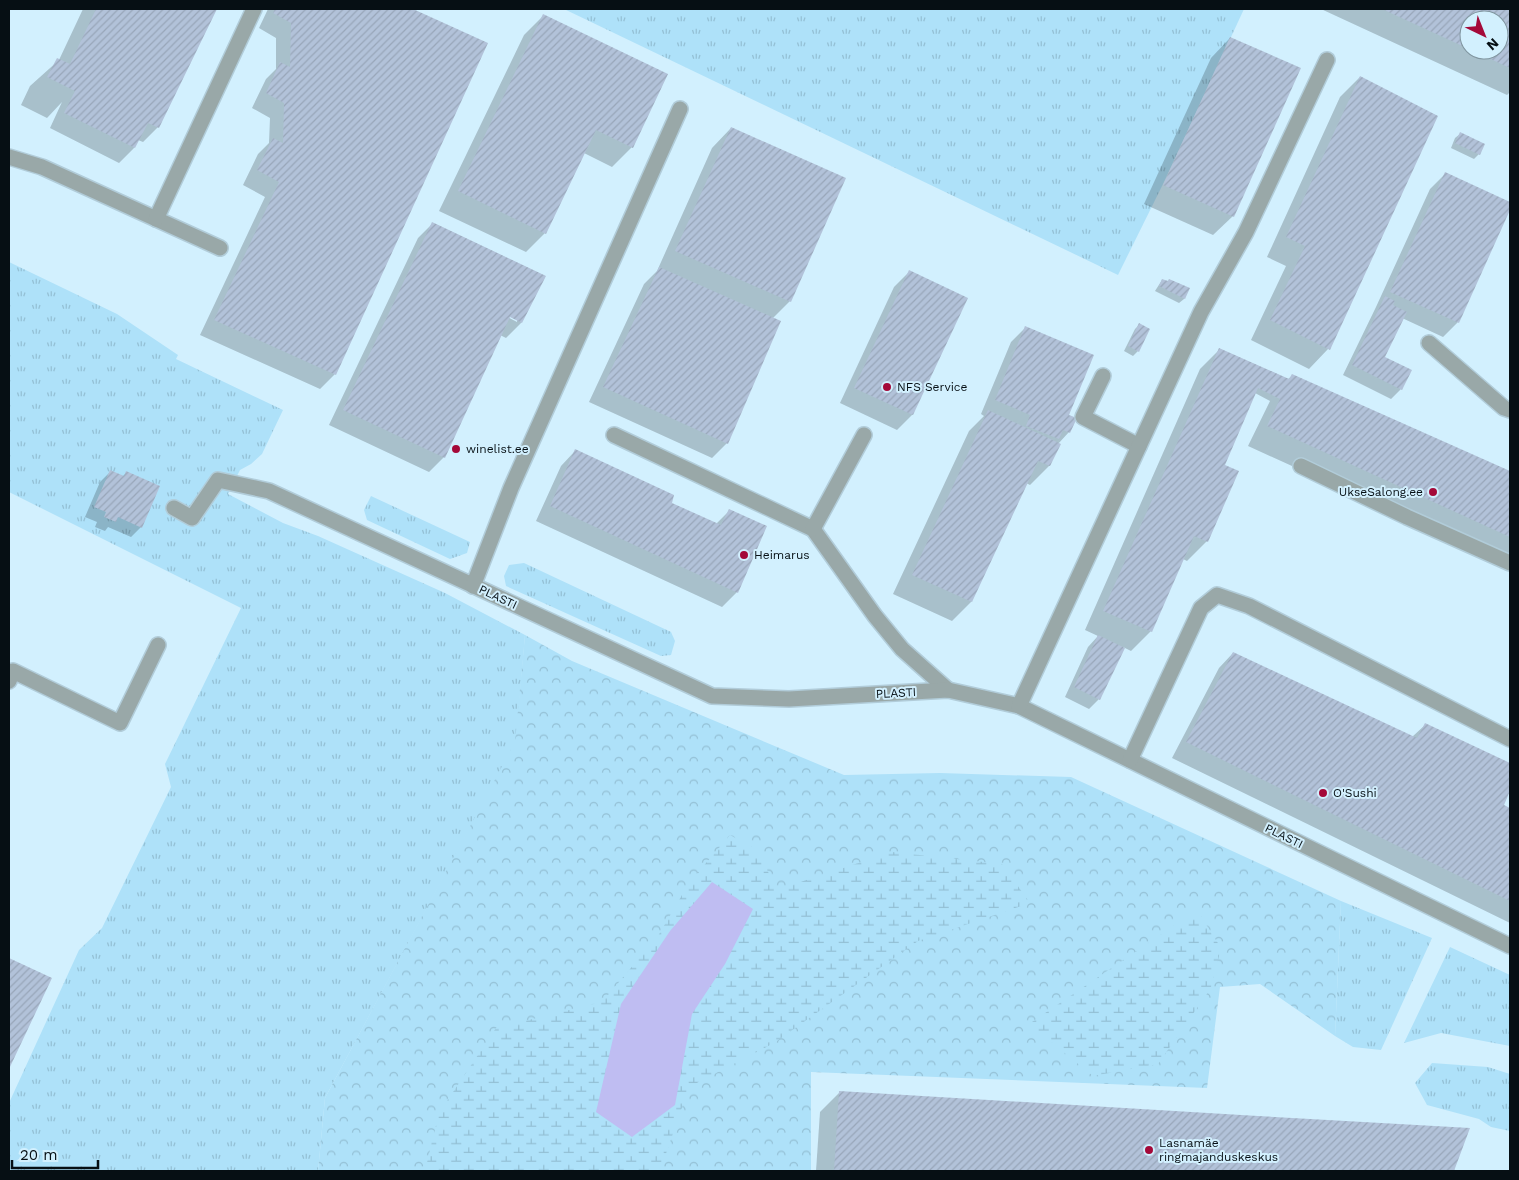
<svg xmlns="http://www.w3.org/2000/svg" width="1519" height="1180" font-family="'Work Sans',sans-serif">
	<defs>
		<pattern id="grass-tufts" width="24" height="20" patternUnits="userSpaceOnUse" patternTransform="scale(1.25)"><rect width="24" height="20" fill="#aee1f9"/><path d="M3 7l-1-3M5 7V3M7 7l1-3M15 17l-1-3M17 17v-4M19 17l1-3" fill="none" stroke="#94c0d5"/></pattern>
		<pattern id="forest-crowns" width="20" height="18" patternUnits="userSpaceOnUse" patternTransform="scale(1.25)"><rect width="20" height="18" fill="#aee1f9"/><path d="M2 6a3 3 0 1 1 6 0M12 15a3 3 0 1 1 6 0" fill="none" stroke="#94c0d5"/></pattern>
		<pattern id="wetland-marsh" width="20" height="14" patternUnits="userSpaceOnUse" patternTransform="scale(1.25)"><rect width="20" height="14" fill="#aee1f9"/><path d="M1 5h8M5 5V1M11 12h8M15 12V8" fill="none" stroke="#94c0d5"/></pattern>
		<pattern id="building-hatch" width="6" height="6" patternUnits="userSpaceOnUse" patternTransform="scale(1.25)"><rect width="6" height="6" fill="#b2c2d9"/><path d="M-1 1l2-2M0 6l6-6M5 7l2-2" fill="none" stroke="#98a6b9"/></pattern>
	</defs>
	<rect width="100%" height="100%" fill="#d2f0fe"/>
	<g fill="url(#grass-tufts)">
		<polygon points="564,9 1244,9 1163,184 1118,275"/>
		<polygon points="9,262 117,314 178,355 176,359 283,410 262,454 251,464 240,470 228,494 283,523 318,536 445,593 525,635 516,742 325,1098 318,1171 9,1171 9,1103 79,950 102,928 171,787 165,764 241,608 9,492"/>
		<polygon points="371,496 470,542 467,553 450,559 367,520 364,510"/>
		<polygon points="524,563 671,632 675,641 671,655 661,656 506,586 504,576 509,565"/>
		<polygon points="1341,901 1432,938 1381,1050 1353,1047 1335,1036"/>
		<polygon points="1450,947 1510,975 1510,1046 1441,1033 1404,1043"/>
		<polygon points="1432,1063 1488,1067 1510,1074 1510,1131 1491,1127 1479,1119 1427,1105 1415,1083"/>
	</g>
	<polygon fill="url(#forest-crowns)" points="525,635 572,661 844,775 940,773 1071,777 1341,901 1335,1036 1260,984 1220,987 1207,1088 811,1072 811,1171 318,1171 325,1098 515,742"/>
	<g fill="url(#wetland-marsh)">
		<polygon points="730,835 759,851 776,890 892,852 1002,864 1030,903 918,941 774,1043 689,1087 660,1171 425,1171 439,1113 496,1028 602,1002 658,936 689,883"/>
		<polygon points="1197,910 1221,948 1211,988 1158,1064 1093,1076 1029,1024"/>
	</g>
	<polygon fill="#bfbdf2" points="712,882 753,909 725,964 692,1014 675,1105 632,1137 596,1112 621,1004 670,931"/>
	<g fill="#0003" fill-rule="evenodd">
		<polygon points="83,9 216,9 158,127 143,142 138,140 134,148 119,163 50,128 62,102 47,118 21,105 30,86 59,60"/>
		<polygon points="268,9 409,9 486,44 335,374 320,389 200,335 265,197 243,185 258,154 269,143 270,118 252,108 266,79 276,69 276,38 259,28"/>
		<path d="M 1321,9 L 1510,9 L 1510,92 L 1507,95 ZM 1469,20 L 1499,20 L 1499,50 L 1469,50 Z"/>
		<polygon points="543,16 632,147 612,167 584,153 545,233 526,252 439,211 524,35"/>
		<polygon points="1230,38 1233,216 1213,235 1144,204 1211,58"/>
		<polygon points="1360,77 1437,116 1328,349 1309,369 1251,340 1286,266 1267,257 1340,97"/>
		<polygon points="731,128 790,301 772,319 727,443 712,458 589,402 644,284 657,271 712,148"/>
		<polygon points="1460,134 1479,154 1474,159 1451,148 1455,138"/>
		<polygon points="1445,174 1510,204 1510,207 1458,322 1443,337 1402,318 1383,357 1401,389 1391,399 1343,375 1376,307 1430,189"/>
		<path d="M 433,223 L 545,276 L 521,323 L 506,338 L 500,335 L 444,457 L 429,472 L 329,425 L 418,238 ZM 505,313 L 517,320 L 517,322 L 504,315 Z"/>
		<polygon points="909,272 966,298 912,415 897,430 840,403 894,287"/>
		<polygon points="1162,280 1188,289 1184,299 1179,303 1155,291"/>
		<polygon points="1139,325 1138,351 1133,356 1124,351 1135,329"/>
		<polygon points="1026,327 1068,415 1069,432 1058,444 1049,466 1030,485 1026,483 971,602 952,621 893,594 969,431 984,416 981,414 1011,342"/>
		<polygon points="1220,349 1288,379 1292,376 1510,473 1510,565 1248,446 1270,401 1255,393 1223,465 1207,541 1187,561 1183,559 1151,631 1131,651 1123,647 1099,699 1089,709 1065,697 1088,647 1098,636 1085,630 1200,369"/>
		<polygon points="575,451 670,503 716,524 729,511 737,592 722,607 536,521 561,466"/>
		<polygon points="110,472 122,477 126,473 141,527 131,537 108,527 105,531 95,527 97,522 85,517 100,482"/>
		<polygon points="1233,653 1412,737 1425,725 1510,765 1510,788 1502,805 1510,809 1510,923 1172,758 1219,668"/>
		<polygon points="9,959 50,979 9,1066"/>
		<polygon points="839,1093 1469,1129 1452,1171 816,1171 820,1112"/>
	</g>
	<g fill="url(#building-hatch)">
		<polygon points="96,9 217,9 159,128 148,123 135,148 64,113 75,91 47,77 57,58 70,64"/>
		<polygon points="275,9 413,9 488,43 336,375 214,320 279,182 257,170 273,138 283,143 284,103 266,93 280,62 290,67 291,23 273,13"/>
		<polygon points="1382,9 1510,9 1510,68 1471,50 1499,50 1499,20 1469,20 1469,49"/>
		<polygon points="543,14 668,74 633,148 596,130 546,234 458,191"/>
		<polygon points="1230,37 1301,68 1234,217 1163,185"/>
		<polygon points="1360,76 1438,116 1330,350 1270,320 1305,246 1286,237"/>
		<polygon points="731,127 846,178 791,302 675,251"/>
		<polygon points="1460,132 1485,144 1480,155 1455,143"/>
		<polygon points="1445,172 1510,202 1510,210 1459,323 1390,292"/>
		<polygon points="432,222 546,276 522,323 510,317 445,458 343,410"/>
		<polygon points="659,267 781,321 728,444 603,387"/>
		<polygon points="909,270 968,298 913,415 854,388"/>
		<polygon points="1162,279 1168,281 1169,279 1190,288 1185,299 1159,286"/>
		<polygon points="1385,296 1395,301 1393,305 1407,312 1385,357 1412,370 1402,390 1352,365"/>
		<polygon points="1139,323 1150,329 1139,352 1128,346"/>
		<polygon points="1025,326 1094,355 1069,415 1077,418 1070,433 1063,430 1059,439 1026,426 1030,415 995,400"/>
		<polygon points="1219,348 1289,379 1292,374 1510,471 1510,537 1267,426 1280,399 1258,388 1225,465 1239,471 1208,542 1194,536 1152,632 1103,611"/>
		<polygon points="988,410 1061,444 1050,466 1038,461 972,602 912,575"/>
		<polygon points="575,449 674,495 672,503 721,525 729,509 767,526 738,593 550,506"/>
		<polygon points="110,470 124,476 126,471 160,486 142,528 118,517 116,522 104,517 106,512 94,507"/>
		<polygon points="1098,635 1125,648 1100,700 1074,687"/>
		<polygon points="1233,652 1417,738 1425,723 1510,763 1510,791 1504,805 1510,808 1510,901 1186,742"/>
		<polygon points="9,958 52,978 9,1069"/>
		<polygon points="839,1091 1258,1116 1470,1128 1454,1171 834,1171"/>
	</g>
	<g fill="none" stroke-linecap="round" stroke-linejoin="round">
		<defs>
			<g id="service">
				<polyline points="9,157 42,167 220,248"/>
				<polyline points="156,219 254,9"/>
				<polyline points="1429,343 1504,408 1510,410"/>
				<polyline points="1103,376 1083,417 1139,446"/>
				<polyline points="614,435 813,529 875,616 902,649 948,690"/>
				<polyline points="1301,466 1407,517 1510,563"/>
				<polyline points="174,508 192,518 218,480 269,491 712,696 789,699 948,690 1019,706 1510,946"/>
				<polyline points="813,529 864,435"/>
				<polyline points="473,586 511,488 680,109"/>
				<polyline points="9,681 13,671 120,723 158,645"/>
				<polyline points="1019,706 1201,312 1246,232 1327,60"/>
				<polyline points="1130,760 1201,608 1217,595 1249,606 1510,739"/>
			</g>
		</defs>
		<use href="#service" stroke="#b1ccd9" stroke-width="18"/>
		<use href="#service" stroke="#99a8a8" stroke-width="15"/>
	</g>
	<g fill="#a40939" stroke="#d2f0fe" stroke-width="2">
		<circle cx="887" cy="387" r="5"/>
		<circle cx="456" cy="449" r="5"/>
		<circle cx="1433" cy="492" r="5"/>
		<circle cx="744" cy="555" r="5"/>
		<circle cx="1323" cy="793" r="5"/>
		<circle cx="1149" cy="1150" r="5"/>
	</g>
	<g text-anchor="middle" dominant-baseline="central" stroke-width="4" stroke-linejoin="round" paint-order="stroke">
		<g font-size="12" fill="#060f14" stroke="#d2f0fe" text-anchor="start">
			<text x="897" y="387">NFS Service</text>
			<text x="466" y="449">winelist.ee</text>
			<text x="1423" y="492" text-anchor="end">UkseSalong.ee</text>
			<text x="754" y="555">Heimarus</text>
			<text x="1333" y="793">O'Sushi</text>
			<text x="1159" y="1143">Lasnamäe<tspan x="1159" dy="14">ringmajanduskeskus</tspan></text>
		</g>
		<g font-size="12" fill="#060f14" stroke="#d2f0fe">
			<text transform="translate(498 597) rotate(25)">PLASTI</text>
			<text transform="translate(896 693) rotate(-3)">PLASTI</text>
			<text transform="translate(1284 836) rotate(26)">PLASTI</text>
		</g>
	</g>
	<rect width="1519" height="1180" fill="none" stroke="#060f14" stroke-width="20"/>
	<g transform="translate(1484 35) rotate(137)"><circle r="24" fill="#d2f0fe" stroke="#8096a0"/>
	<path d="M0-4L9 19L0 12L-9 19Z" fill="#a40939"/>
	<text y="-8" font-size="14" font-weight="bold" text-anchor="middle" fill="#060f14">N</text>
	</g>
	<path d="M12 1160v8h86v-8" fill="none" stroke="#060f14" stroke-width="2.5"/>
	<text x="20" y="1160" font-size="15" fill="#060f14" stroke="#d2f0fe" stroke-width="4" paint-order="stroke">20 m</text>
</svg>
